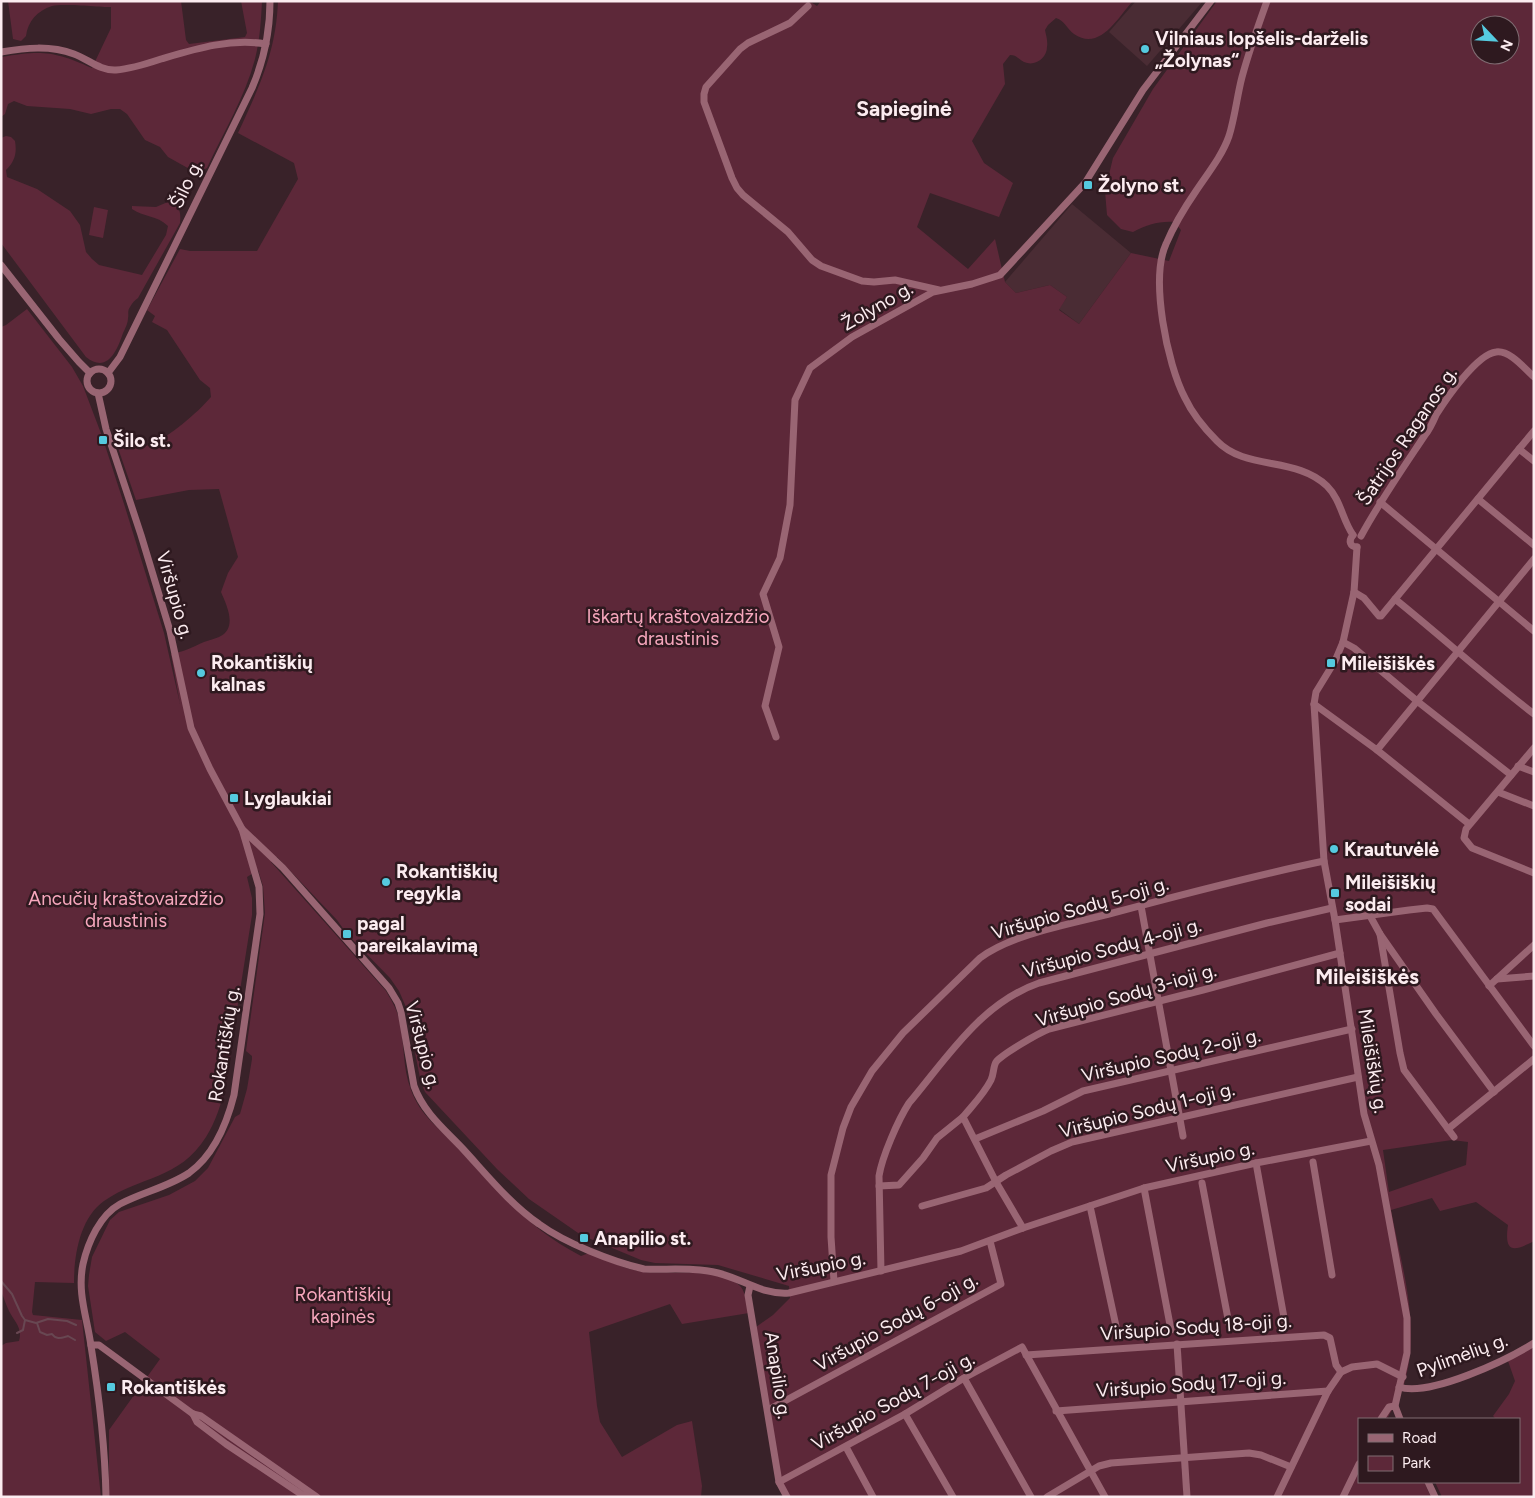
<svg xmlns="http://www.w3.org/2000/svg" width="1535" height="1498" font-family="Figtree,sans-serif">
	<rect width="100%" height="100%" fill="#392229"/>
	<g fill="#4a2c34">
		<polygon points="1136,1 1203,1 1147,66 1109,32"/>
		<polygon points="1072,204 1131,253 1079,324 1059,309 1067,297 1050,285 1016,293 1005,282"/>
	</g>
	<g fill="#5d2839" fill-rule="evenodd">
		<path d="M 8,1 L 181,1 L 186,40 L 189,44 L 245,37 L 247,33 L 241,1 L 262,1 C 261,20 260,40 255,59 C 245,97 223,133 207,168 L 199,172 L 193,171 L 168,157 L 160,147 L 145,140 L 127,114 L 120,109 L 111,109 L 91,114 L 70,109 L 27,106 L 14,101 L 8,104 L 5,114 L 1,117 L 1,57 C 42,50 54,51 92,68 L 111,28 L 111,7 C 99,7 62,3 52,6 C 37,11 28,21 26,36 L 21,41 L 13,39 Z"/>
		<path d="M 278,1 L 809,1 L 817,6 L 821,1 L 1133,1 C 1118,17 1100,52 1074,34 C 1067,29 1065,21 1056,18 L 1048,25 L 1045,30 C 1046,35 1048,41 1047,47 C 1047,58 1035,67 1024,62 C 1018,59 1017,55 1010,55 L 1003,64 L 1005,84 L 972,141 L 984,163 L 1013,183 L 999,217 L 930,193 L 917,227 L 968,269 L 995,239 L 1005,282 L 1016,293 L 1050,285 L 1067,297 L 1059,310 L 1079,324 L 1131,253 L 1169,261 L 1181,230 L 1174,222 C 1159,221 1146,225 1133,232 L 1121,229 L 1107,215 L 1105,191 L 1113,158 L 1153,89 L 1217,1 L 1534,1 L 1534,1241 C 1513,1252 1504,1253 1508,1225 L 1476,1202 L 1440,1211 L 1432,1198 L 1391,1210 C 1401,1264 1420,1322 1406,1377 C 1403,1391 1394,1406 1387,1419 L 1359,1419 L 1359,1482 L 1424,1482 L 1431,1497 L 784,1497 L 756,1327 L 773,1315 L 790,1298 L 789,1286 L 718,1265 L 655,1263 L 641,1260 L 581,1235 L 529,1199 L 497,1169 L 425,1092 L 421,1083 L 406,1007 L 399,991 L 390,978 L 347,934 L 337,920 L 277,857 L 271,862 L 386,991 C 391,1000 397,1009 399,1019 C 405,1042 402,1067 411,1090 C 420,1115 438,1127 456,1146 C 496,1189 527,1228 581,1256 L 589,1253 C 606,1260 624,1269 643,1272 C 669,1275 723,1267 741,1287 C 746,1294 747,1306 749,1313 L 682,1324 L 670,1304 L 589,1332 L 597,1406 L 600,1422 L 622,1457 L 677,1425 L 692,1421 L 702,1486 L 701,1497 L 109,1497 L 109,1430 L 160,1359 L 125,1332 L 106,1341 L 95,1332 L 88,1286 L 89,1275 L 92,1257 L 110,1220 L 119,1212 L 169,1195 L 195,1181 L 208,1168 L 235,1117 L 240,1114 L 247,1089 L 252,1059 L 252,1056 L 246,1051 L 265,913 L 263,886 L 258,870 L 247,877 L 252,898 L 252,915 C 246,953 240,991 234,1028 C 229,1065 226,1105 206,1137 C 179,1180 140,1176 104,1201 C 80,1218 74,1255 74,1283 L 35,1282 L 32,1312 L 33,1315 L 82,1320 L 101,1497 L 1,1497 L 1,1346 L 6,1343 L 19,1341 C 23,1328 14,1321 9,1311 C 6,1305 4,1298 1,1291 L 1,327 L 6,325 L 27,309 L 72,367 L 83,386 L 102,436 L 125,507 L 164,633 L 180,704 L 171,654 C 183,652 193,647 204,642 C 209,640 215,639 219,637 C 238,628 227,606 221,592 L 228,573 L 238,557 L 219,489 L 189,490 L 136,500 L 118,448 C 128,447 140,448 149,445 C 170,437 197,413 211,397 L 210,388 L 200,380 L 167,330 L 152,322 L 155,316 L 147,310 L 180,249 L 190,251 L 257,251 L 298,179 L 294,163 L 238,133 C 259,87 276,53 278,1 ZM 1480,25 L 1510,25 L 1510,55 L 1480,55 ZM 1452,1140 L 1468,1142 L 1466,1165 L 1389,1192 L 1383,1150 Z"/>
		<path d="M 6,136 L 11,137 L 15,141 C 17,153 15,161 6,170 L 7,177 L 37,189 L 70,211 L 80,225 L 86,252 L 92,259 L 99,265 L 142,275 L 166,235 L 168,226 C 157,215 143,217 132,209 L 132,206 L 156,207 L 170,201 C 180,206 181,212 180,223 L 138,298 C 135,300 132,303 130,307 C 127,311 129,314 128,318 C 128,323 125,329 123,333 C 117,351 107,374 86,357 L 1,243 L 1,138 Z"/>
		<polygon points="94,207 108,210 103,238 89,235"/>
		<polygon points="1534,1346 1534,1497 1442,1497 1435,1482 1519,1482 1519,1419 1496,1419 1493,1416 1509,1394 1515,1381 1508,1361"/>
	</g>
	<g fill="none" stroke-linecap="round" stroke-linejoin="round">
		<g stroke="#684752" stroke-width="2">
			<polyline points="1,1281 12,1294 22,1316 25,1320 36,1323 48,1319 67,1321 76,1325"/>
			<path d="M 37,1323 L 40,1332 L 47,1335 L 52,1334 C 56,1340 61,1338 68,1336 L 75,1340"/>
			<polyline points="17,1333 23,1330 25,1320"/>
		</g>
		<g stroke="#996573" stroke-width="7">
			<path d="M 1267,1 C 1258,26 1249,51 1242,77 C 1237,96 1235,117 1229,136 C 1222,156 1208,173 1196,191 C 1185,207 1174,225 1166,244 C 1150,279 1167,364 1185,398 C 1192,413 1205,429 1217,441 C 1246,471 1296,456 1327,486 C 1341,500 1342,519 1353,535"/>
			<polyline points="808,6 790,23 748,43 740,49 706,87 704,94 704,102 732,178 737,188 743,195 788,232 812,260 821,266 862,281 874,282 895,280 939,290"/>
			<path d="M 1,52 C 25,48 50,45 74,54 C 88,59 100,71 116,70 C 131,69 146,64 161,59 C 195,49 230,38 266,44"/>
			<polyline points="1,265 59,339 79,362 90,373"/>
			<circle cx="99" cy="381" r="12"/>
			<path d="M 108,373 L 120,357 L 252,88 C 264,60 270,32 270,1"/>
			<path d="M 98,393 L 106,429 L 141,535 L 170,631 L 191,728 L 210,769 L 242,829 L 259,887 L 260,914 L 234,1095 C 227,1123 214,1155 189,1173 C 168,1187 143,1192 120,1204 C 100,1215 88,1242 83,1264 C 77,1293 87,1317 91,1346 C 99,1395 105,1447 106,1497"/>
			<polyline points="1519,449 1534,431"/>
			<polyline points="1478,499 1534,545"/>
			<polyline points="1380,502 1534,631"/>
			<path d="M 1353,535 C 1348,541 1350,547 1357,547"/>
			<path d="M 1361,536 C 1380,501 1403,468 1425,435 C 1430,429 1433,422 1436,415 C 1446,399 1477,354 1496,352 C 1510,350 1524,368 1534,377"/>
			<polyline points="1357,547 1354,592 1343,642 1335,661 1316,692 1314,704 1324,861 1335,920 1364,1114 1379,1165 1407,1318 1407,1353 1395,1406 1400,1419"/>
			<polyline points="1354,592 1364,598 1379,616 1381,616 1519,449 1534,461"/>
			<path d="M 1395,599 C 1442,637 1486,677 1534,714"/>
			<polyline points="1343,642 1354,648 1417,701 1511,775"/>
			<polyline points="1314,704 1377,750 1534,559"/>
			<polyline points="776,737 765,706 779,647 763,594 780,558 790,505 795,400 810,368 852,337 933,292 972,284 1000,275 1085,183 1143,90 1211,1"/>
			<polyline points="1534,748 1466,829 1464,838 1472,848 1534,873"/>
			<polyline points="1377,750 1469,824"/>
			<polyline points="1518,766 1534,772"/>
			<polyline points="1498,792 1534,806"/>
			<path d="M 242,829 L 283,868 L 389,988 L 398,1003 L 401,1012 L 414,1086 C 423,1112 445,1130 463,1149 C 487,1175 510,1204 539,1224 C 565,1243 613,1262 644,1269 C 668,1270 695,1267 718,1273 C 743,1279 762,1295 789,1293 L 961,1251 L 1023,1228 L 1144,1188 L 1256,1163 L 1371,1141"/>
			<polyline points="1141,906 1183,1136"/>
			<polyline points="1369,914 1380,934 1436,1014 1494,1092"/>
			<polyline points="1335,920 1409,910 1427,908 1433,909 1534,1046"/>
			<polyline points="1380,934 1400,1053 1404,1070 1454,1137"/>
			<polyline points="1497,979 1534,976"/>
			<polyline points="1489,986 1534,945"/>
			<polyline points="1448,1129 1534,1059"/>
			<polyline points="975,1139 1043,1111 1083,1091 1352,1029"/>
			<polyline points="1313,1162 1332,1275"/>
			<polyline points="1256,1163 1285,1323"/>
			<polyline points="1202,1183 1229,1324"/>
			<polyline points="879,1186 899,1185 923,1158 937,1138 963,1117"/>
			<polyline points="1144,1188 1171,1330"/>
			<polyline points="922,1206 986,1188 1006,1175 1051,1151 1072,1142 1358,1077"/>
			<polyline points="1090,1206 1116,1326"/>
			<path d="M 1023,1228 L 996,1182 L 963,1117 C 972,1106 984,1094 991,1080 C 994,1074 993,1067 996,1062 C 1002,1054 1039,1033 1049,1029 L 1203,990 L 1340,953"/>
			<path d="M 881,1271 L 879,1176 C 882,1157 898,1120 909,1103 C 947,1058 981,1003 1039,983 L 1267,923 L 1332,908"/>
			<path d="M 834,1281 L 831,1237 L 831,1175 L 843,1128 L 851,1107 L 872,1071 L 903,1033 L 980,958 C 1012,934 1070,924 1109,914 C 1180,895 1252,876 1324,861"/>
			<polyline points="750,1286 748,1295 779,1482 787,1497"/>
			<polyline points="1177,1344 1187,1497"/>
			<polyline points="91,1345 99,1345 193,1414 201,1416 317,1497"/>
			<polyline points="1026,1355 1324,1335 1330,1338 1336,1365 1341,1372"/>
			<polyline points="964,1378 1031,1497"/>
			<path d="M 1399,1387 C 1430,1397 1507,1360 1534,1343"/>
			<polyline points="768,1410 1001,1284 990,1241"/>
			<polyline points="1056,1411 1328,1391"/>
			<polyline points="193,1414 197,1422 226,1444 301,1494 310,1497"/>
			<polyline points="905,1414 953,1497"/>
			<polyline points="1381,1419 1389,1407 1395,1406"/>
			<polyline points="846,1447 873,1497"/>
			<polyline points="779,1482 905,1414 964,1378 1022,1347 1105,1497"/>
			<polyline points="1428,1482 1435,1497"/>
			<polyline points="1047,1497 1099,1466 1111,1463 1249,1453 1261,1455 1291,1467"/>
			<polyline points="1277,1497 1328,1391 1341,1372 1352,1367 1377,1364 1403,1377"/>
			<polyline points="1343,1497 1359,1464"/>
		</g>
	</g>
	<g fill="#55cadf" stroke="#2e191f" stroke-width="2">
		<circle cx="1145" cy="49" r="5"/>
		<rect x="1083" y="180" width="10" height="10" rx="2.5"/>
		<rect x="98" y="435" width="10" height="10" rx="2.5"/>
		<rect x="1326" y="658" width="10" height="10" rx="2.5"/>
		<circle cx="201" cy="673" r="5"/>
		<rect x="229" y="793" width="10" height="10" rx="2.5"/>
		<circle cx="1334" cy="849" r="5"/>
		<circle cx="386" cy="882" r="5"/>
		<rect x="1330" y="888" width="10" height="10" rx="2.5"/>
		<rect x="342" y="929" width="10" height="10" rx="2.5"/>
		<rect x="579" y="1233" width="10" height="10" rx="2.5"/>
		<rect x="106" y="1382" width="10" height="10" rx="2.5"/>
	</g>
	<g text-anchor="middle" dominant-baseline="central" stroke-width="5" stroke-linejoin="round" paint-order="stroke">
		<g font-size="19" font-weight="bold" fill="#fcecf0" stroke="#2e191f" text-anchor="start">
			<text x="1155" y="38">Vilniaus lopšelis-darželis<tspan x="1155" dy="22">„Žolynas“</tspan></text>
			<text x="1098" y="185">Žolyno st.</text>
			<text x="113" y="440">Šilo st.</text>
			<text x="211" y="662">Rokantiškių<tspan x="211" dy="22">kalnas</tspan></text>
			<text x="1341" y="663">Mileišiškės</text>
			<text x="244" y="798">Lyglaukiai</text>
			<text x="1344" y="849">Krautuvėlė</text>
			<text x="396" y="871">Rokantiškių<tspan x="396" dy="22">regykla</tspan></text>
			<text x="1345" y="882">Mileišiškių<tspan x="1345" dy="22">sodai</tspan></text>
			<text x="357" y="923">pagal<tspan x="357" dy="22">pareikalavimą</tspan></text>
			<text x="594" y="1238">Anapilio st.</text>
			<text x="121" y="1387">Rokantiškės</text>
		</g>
		<g font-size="19" fill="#fcecf0" stroke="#2e191f">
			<text transform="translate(186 184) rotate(-64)">Šilo g.</text>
			<text transform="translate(877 306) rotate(-30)">Žolyno g.</text>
			<text transform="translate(1407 436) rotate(-56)">Šatrijos Raganos g.</text>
			<text transform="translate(175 595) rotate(74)">Viršupio g.</text>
			<text transform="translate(1080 908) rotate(-16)">Viršupio Sodų 5-oji g.</text>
			<text transform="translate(1112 948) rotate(-15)">Viršupio Sodų 4-oji g.</text>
			<text transform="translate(1126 995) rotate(-16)">Viršupio Sodų 3-ioji g.</text>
			<text transform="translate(224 1044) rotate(-81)">Rokantiškių g.</text>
			<text transform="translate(423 1045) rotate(75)">Viršupio g.</text>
			<text transform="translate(1171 1055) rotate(-13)">Viršupio Sodų 2-oji g.</text>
			<text transform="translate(1373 1061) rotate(81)">Mileišiškių g.</text>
			<text transform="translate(1147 1110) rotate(-14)">Viršupio Sodų 1-oji g.</text>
			<text transform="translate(1210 1157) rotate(-12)">Viršupio g.</text>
			<text transform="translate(821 1266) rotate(-11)">Viršupio g.</text>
			<text transform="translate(896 1322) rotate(-29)">Viršupio Sodų 6-oji g.</text>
			<text transform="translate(1196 1327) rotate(-4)">Viršupio Sodų 18-oji g.</text>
			<text transform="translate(1462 1355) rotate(-20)">Pylimėlių g.</text>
			<text transform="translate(778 1375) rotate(81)">Anapilio g.</text>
			<text transform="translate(1191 1384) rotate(-4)">Viršupio Sodų 17-oji g.</text>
			<text transform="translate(893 1401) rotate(-29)">Viršupio Sodų 7-oji g.</text>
		</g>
		<g font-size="19" fill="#f7a7bd" stroke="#2e191f">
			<text x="678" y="616">Iškartų kraštovaizdžio<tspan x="678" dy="22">draustinis</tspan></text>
			<text x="126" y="898">Ancučių kraštovaizdžio<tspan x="126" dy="22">draustinis</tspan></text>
			<text x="343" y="1294">Rokantiškių<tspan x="343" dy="22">kapinės</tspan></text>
		</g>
		<g font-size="21" font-weight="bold" fill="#fcecf0" stroke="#2e191f">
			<text x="904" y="108">Sapieginė</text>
			<text x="1367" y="976">Mileišiškės</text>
		</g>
	</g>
	<rect width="1535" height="1498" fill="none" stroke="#fcecf0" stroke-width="5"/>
	<rect x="1358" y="1418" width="162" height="65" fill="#2e191f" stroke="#806d73"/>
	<rect x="1368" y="1434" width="25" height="8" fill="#996573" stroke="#806d73"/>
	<text x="1402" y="1443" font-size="15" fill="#fcecf0">Road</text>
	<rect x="1368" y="1456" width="25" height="15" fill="#5d2839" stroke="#806d73"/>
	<text x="1402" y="1468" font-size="15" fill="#fcecf0">Park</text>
	<g transform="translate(1495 40) rotate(115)"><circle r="24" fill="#2e191f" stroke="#806d73"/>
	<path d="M0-4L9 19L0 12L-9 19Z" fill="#55cadf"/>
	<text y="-8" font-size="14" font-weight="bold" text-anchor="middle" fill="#fcecf0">N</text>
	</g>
</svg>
